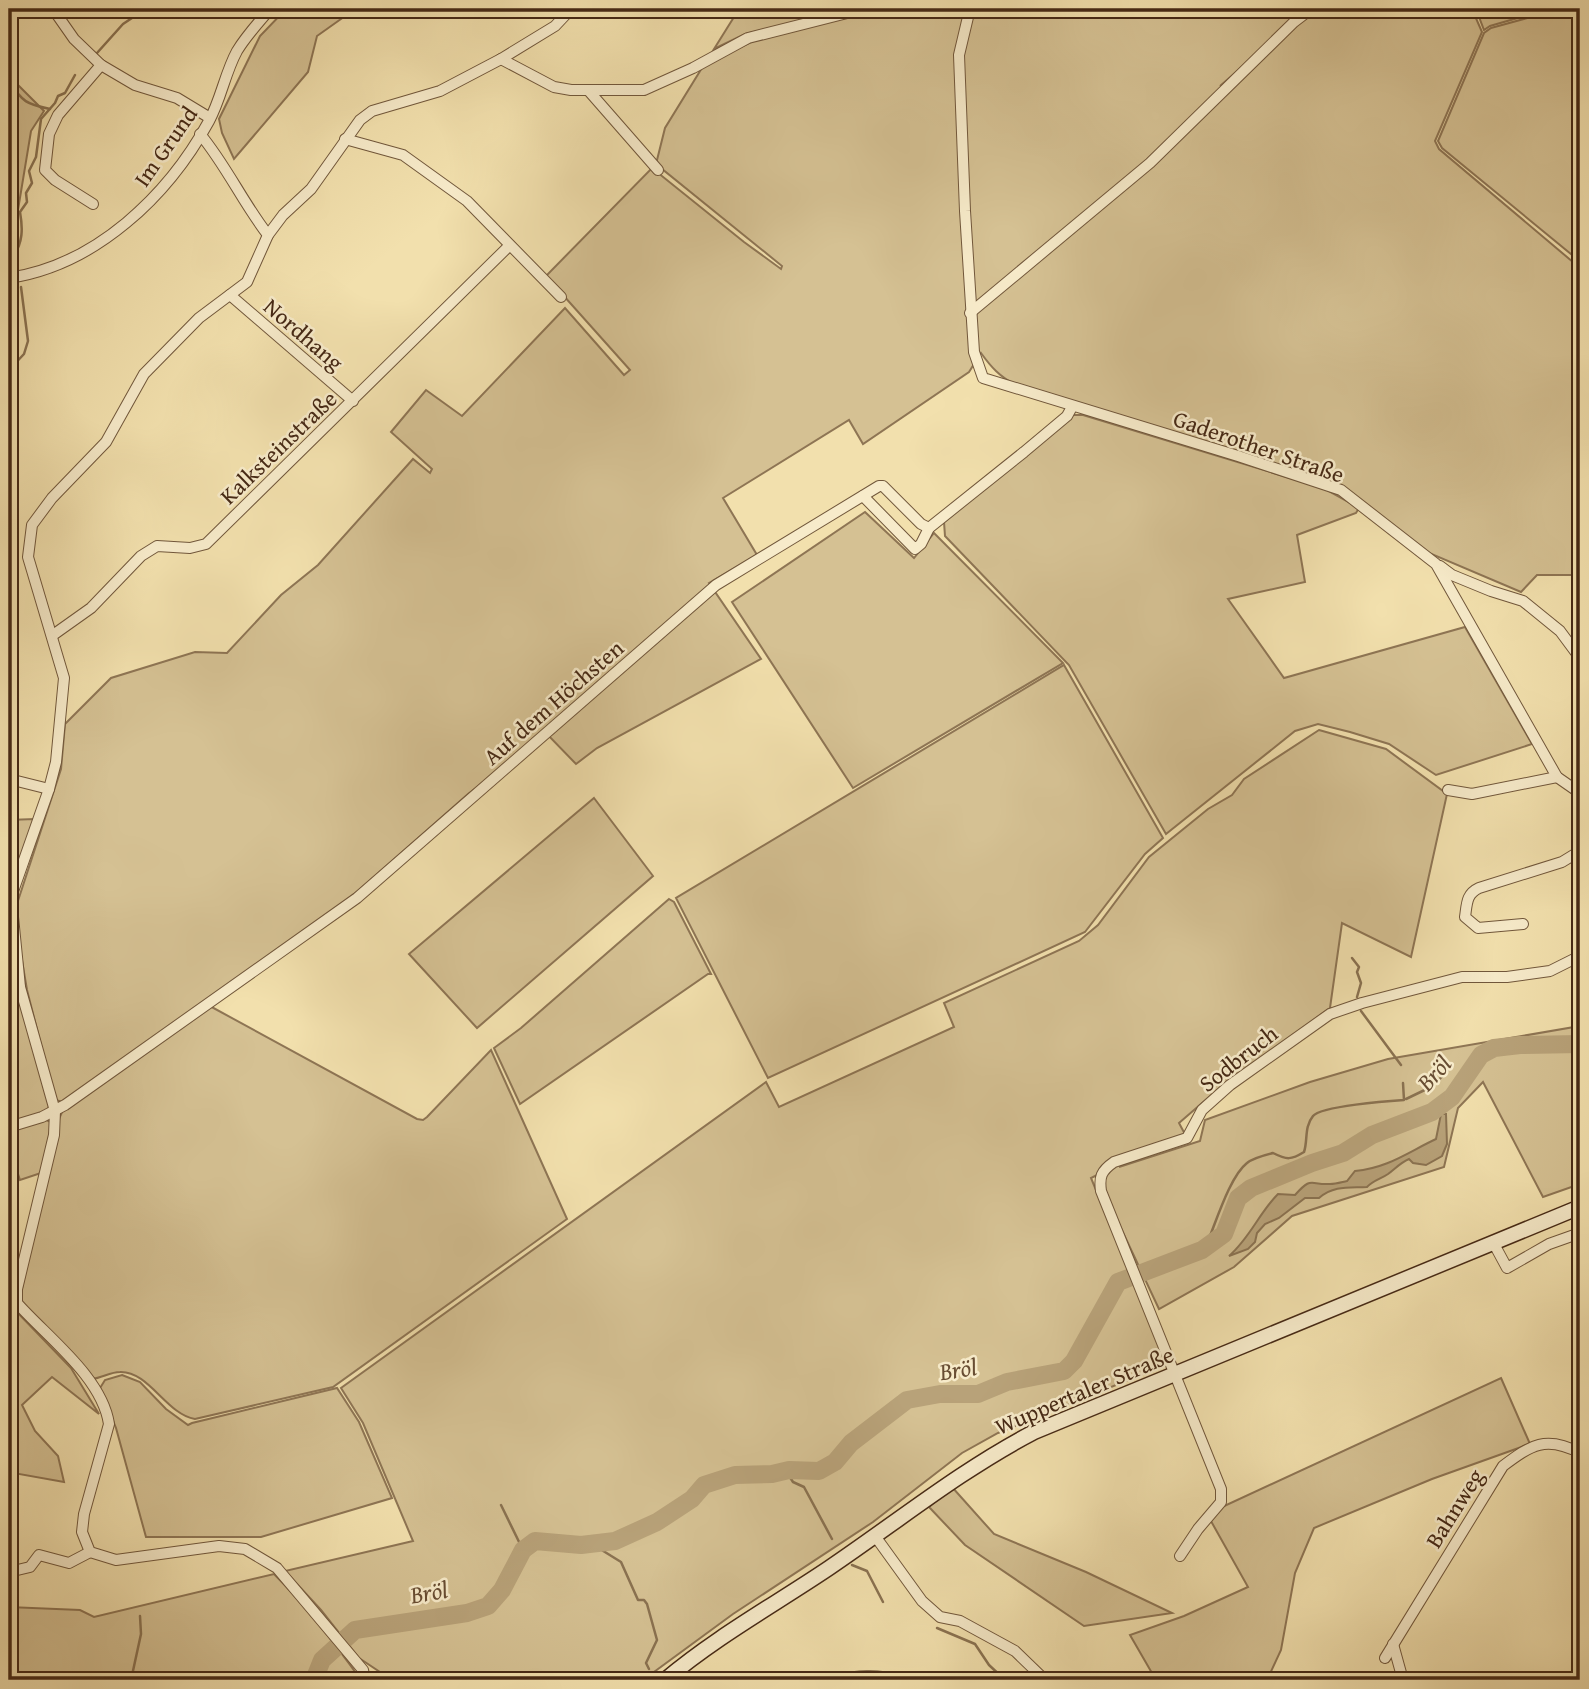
<svg xmlns="http://www.w3.org/2000/svg" width="1589" height="1689" font-family="'Gentium Book Plus',serif">
	<rect width="100%" height="100%" fill="#f2e0ad"/>
	<filter id="stains"><feTurbulence type="fractalNoise" baseFrequency=".00286" numOctaves="4"/><feColorMatrix values="0 0 0 0 .2 0 0 0 0 .09 0 0 0 0 .02 0 0 0 .5 -.17"/></filter>
	<radialGradient id="worn" r=".72"><stop offset=".6" stop-color="#630" stop-opacity="0"/><stop offset="1" stop-color="#630" stop-opacity=".3"/></radialGradient>
	<g fill="#d5c193" stroke="#8e7554" stroke-width="2">
		<polygon points="286,9 355,9 317,36 308,72 234,159 222,133 219,119 260,36"/>
		<polygon points="739,9 850,9 745,34 714,49"/>
		<path d="M 881,9 L 1309,9 L 1220,86 L 1316,9 L 1472,9 L 1482,32 L 1435,141 L 1439,149 L 1580,268 L 1580,575 L 1537,575 L 1521,592 L 1429,553 L 1363,502 L 1016,385 C 1000,377 991,367 981,353 L 969,372 L 863,444 L 849,420 L 723,498 L 757,555 L 709,583 L 761,659 L 597,748 L 576,764 L 547,734 L 468,794 L 358,891 L 299,937 L 64,1102 L 55,1100 L 27,990 L 14,913 L 61,769 L 65,724 L 111,678 L 195,652 L 227,653 L 281,595 L 318,565 L 413,459 L 430,473 L 432,469 L 391,432 L 426,390 L 462,416 L 565,308 L 624,375 L 630,370 L 546,276 L 652,168 L 744,242 L 781,269 L 782,266 L 656,164 L 665,128 L 705,63 L 758,39 Z"/>
		<polygon points="1476,9 1549,9 1490,26 1484,30"/>
		<polygon points="1560,9 1580,9 1580,248 1577,259 1442,148 1438,141 1484,33 1491,28"/>
		<polygon points="9,76 44,111 31,131 13,240 14,274 9,273"/>
		<polygon points="1073,415 1083,415 1323,488 1359,508 1356,513 1297,535 1305,582 1228,599 1284,678 1465,627 1532,744 1436,775 1389,744 1350,732 1318,724 1295,731 1166,834 1069,665 945,536 944,522"/>
		<polygon points="865,512 914,558 934,533 1063,663 853,788 732,602"/>
		<polygon points="1064,665 1163,838 1145,854 1085,932 768,1078 676,898"/>
		<polygon points="1319,730 1386,749 1447,794 1411,957 1342,923 1330,1008 1216,1091 1179,1123 1187,1138 1119,1167 1200,1141 1205,1120 1310,1082 1388,1059 1580,1026 1580,1184 1543,1197 1483,1082 1458,1108 1444,1167 1292,1216 1234,1267 1159,1309 1103,1190 1105,1171 1091,1178 1166,1361 1163,1366 998,1433 962,1453 873,1522 733,1614 643,1680 392,1680 359,1658 321,1610 285,1571 413,1541 363,1423 341,1388 766,1082 779,1107 954,1027 944,1003 1079,941 1098,925 1149,857 1208,809 1232,795 1244,779"/>
		<polygon points="594,798 653,876 477,1028 409,954"/>
		<polygon points="34,819 9,893 9,820"/>
		<polygon points="669,899 674,902 711,974 708,974 520,1104 494,1048 521,1028"/>
		<polygon points="9,991 17,991 50,1103 47,1112 9,1125"/>
		<path d="M 208,1005 L 417,1119 L 423,1120 L 427,1117 L 491,1050 L 567,1219 L 333,1387 L 195,1419 C 166,1414 149,1371 120,1372 C 110,1372 102,1378 92,1379 L 21,1302 L 21,1293 L 58,1121 L 63,1110 Z"/>
		<polygon points="46,1120 51,1122 51,1127 41,1173 20,1180 17,1171 9,1173 9,1130"/>
		<polygon points="9,1307 15,1310 71,1368 99,1414 52,1377 22,1405 35,1431 58,1456 64,1482 14,1473 9,1484"/>
		<polygon points="122,1375 140,1382 166,1409 188,1425 192,1423 337,1388 359,1422 392,1498 261,1537 146,1537 116,1428 100,1388 105,1380"/>
		<polygon points="1501,1378 1530,1444 1432,1479 1314,1528 1295,1573 1281,1650 1267,1680 1156,1680 1130,1635 1184,1616 1248,1587 1207,1514"/>
		<polygon points="952,1487 994,1534 1086,1572 1172,1613 1084,1626 965,1545 929,1507"/>
		<path d="M 274,1574 C 307,1607 334,1642 361,1680 L 9,1680 L 9,1607 L 80,1610 L 94,1617 Z"/>
	</g>
	<path fill="#b8a279" stroke="#8a7251" stroke-width="2" d="M 1441,1114 L 1446,1114 L 1447,1144 L 1442,1156 L 1426,1165 L 1413,1163 L 1409,1159 C 1400,1163 1396,1168 1388,1174 C 1381,1179 1374,1180 1367,1187 C 1350,1188 1334,1185 1319,1198 L 1305,1198 L 1279,1218 L 1265,1224 L 1257,1233 L 1255,1242 L 1248,1249 L 1229,1256 C 1250,1238 1259,1213 1278,1194 L 1295,1195 C 1312,1176 1309,1185 1330,1184 C 1336,1184 1342,1182 1347,1181 L 1355,1171 C 1388,1168 1408,1152 1436,1139 Z"/>
	<g fill="none" stroke-linecap="round" stroke-linejoin="round">
		<g stroke="#8a7251" stroke-width="2.5">
			<polyline points="97,53 123,24 138,14 142,9"/>
			<path d="M 9,82 C 23,102 26,104 50,109"/>
			<path d="M 16,268 L 13,257 C 23,242 23,229 20,212 L 27,202 L 26,193 L 32,183 L 29,171 L 36,157 L 41,119 L 55,103 L 58,96 L 65,93 L 75,75"/>
			<polyline points="9,370 24,354 28,341 21,287"/>
			<polyline points="1352,958 1359,967 1357,972 1361,983 1357,997"/>
			<polyline points="1361,1011 1401,1065"/>
			<polyline points="1406,1099 1433,1086 1448,1070"/>
			<path d="M 1205,1248 C 1215,1226 1229,1177 1247,1163 C 1253,1158 1265,1155 1273,1153 C 1287,1160 1291,1160 1304,1152 C 1308,1140 1304,1127 1313,1116 C 1321,1106 1389,1101 1404,1100 L 1403,1083"/>
			<polyline points="786,1471 793,1482 804,1487 832,1539"/>
			<polyline points="501,1505 523,1550"/>
			<polyline points="592,1544 621,1562 638,1600 644,1600 647,1604 657,1640 646,1663 649,1669"/>
			<polyline points="852,1565 867,1571 883,1602"/>
			<polyline points="937,1628 975,1644 989,1665 1005,1680"/>
			<polyline points="131,1680 141,1634 140,1616"/>
		</g>
		<polyline stroke="#b8a279" stroke-width="18" points="314,1680 322,1660 355,1630 467,1613 488,1606 502,1590 523,1550 535,1541 581,1545 615,1541 657,1522 692,1499 704,1485 735,1475 772,1474 789,1470 819,1471 835,1462 851,1443 907,1400 940,1394 978,1394 1007,1382 1064,1371 1074,1361 1118,1282 1202,1250 1224,1234 1238,1198 1251,1188 1312,1163 1343,1153 1372,1135 1432,1112 1452,1097 1481,1055 1494,1048 1520,1045 1580,1044"/>
		<defs>
			<g id="street">
				<polyline points="53,9 74,39 101,65 135,85 177,98 210,118"/>
				<polyline points="967,9 968,17 959,55 965,211 974,352 983,378 1238,456 1341,490 1436,564 1557,777 1580,793"/>
				<polyline points="501,59 554,87 571,90 644,90 693,68 748,38 863,9"/>
				<polyline points="588,90 658,170"/>
				<path d="M 200,134 C 226,165 243,203 268,235"/>
				<polyline points="345,139 403,155 467,201 561,297"/>
				<polyline points="93,204 55,180 45,170 49,134 58,115 101,65"/>
				<path d="M 9,278 C 96,265 168,196 209,121 C 221,99 225,73 237,51 C 246,36 259,22 270,9"/>
				<polyline points="230,295 353,401"/>
				<polyline points="970,313 1150,163 1294,22 1311,9"/>
				<polyline points="863,496 915,549 921,544 929,528 1024,452 1067,416 1072,407"/>
				<polyline points="1440,566 1452,575 1491,591 1523,601 1560,631 1580,658"/>
				<polyline points="53,635 91,608 141,556 157,546 190,548 206,544 509,246"/>
				<polyline points="9,779 49,789"/>
				<polyline points="1448,790 1472,794 1557,777"/>
				<path d="M 1523,924 L 1478,928 L 1465,917 C 1467,904 1466,894 1479,888 L 1562,862 L 1580,851"/>
				<polyline points="9,989 20,987"/>
				<polyline points="9,1127 42,1117 65,1105 357,898 716,585 879,486 883,486 921,524 929,528"/>
				<polyline points="1494,1244 1507,1268 1549,1244 1580,1233"/>
				<polyline points="875,1536 922,1601 940,1617 960,1621 1015,1651 1045,1680"/>
				<path d="M 1180,1556 L 1198,1529 L 1221,1502 L 1221,1489 L 1101,1191 C 1099,1177 1101,1171 1114,1162 L 1187,1138 L 1202,1110 L 1230,1085 L 1330,1014 L 1362,1003 L 1462,977 L 1507,977 L 1550,971 L 1580,956"/>
				<polyline points="9,1572 30,1567 39,1555 69,1563 90,1552"/>
				<polyline points="1393,1644 1403,1680"/>
				<path d="M 1385,1658 L 1503,1466 C 1531,1445 1546,1435 1580,1453"/>
				<path d="M 365,1680 L 363,1670 L 277,1568 L 245,1549 L 219,1546 L 116,1560 L 90,1552 L 82,1532 L 84,1514 L 109,1424 C 102,1377 47,1337 17,1303 L 17,1289 L 54,1135 L 55,1111 L 20,987 L 11,897 L 49,789 L 56,762 L 64,678 L 28,557 L 32,525 L 52,498 L 106,442 L 144,374 L 199,318 L 247,282 L 268,235 L 283,215 L 311,189 L 360,120 L 372,111 L 440,91 L 501,59 L 555,26 L 571,9"/>
				<path d="M 835,1680 C 857,1676 877,1674 898,1680"/>
			</g>
			<path id="secondary" d="M 665,1680 C 716,1637 774,1605 829,1568 C 897,1522 961,1470 1034,1432 L 1580,1207"/>
		</defs>
		<use href="#street" stroke="#71573b" stroke-width="12"/>
		<use href="#secondary" stroke="#462915" stroke-width="17"/>
		<use href="#street" stroke="#f7ebca" stroke-width="10"/>
		<use href="#secondary" stroke="#f7ebca" stroke-width="14"/>
	</g>
	<g text-anchor="middle" dominant-baseline="central" stroke-width="5" stroke-linejoin="round" paint-order="stroke">
		<g font-size="23" fill="#462915" stroke="#f7ebca">
			<text transform="translate(165 146) rotate(-55)">Im Grund</text>
			<text transform="translate(304 334) rotate(41)">Nordhang</text>
			<text transform="translate(1259 446) rotate(19)">Gaderother Straße</text>
			<text transform="translate(278 447) rotate(-44)">Kalksteinstraße</text>
			<text transform="translate(553 702) rotate(-41)">Auf dem Höchsten</text>
			<text transform="translate(1238 1058) rotate(-38)">Sodbruch</text>
			<text transform="translate(1084 1390) rotate(-23)">Wuppertaler Straße</text>
			<text transform="translate(1454 1508) rotate(-58)">Bahnweg</text>
		</g>
		<g font-size="24" font-style="italic" fill="#684d33" stroke="#f7ebca">
			<text transform="translate(1434 1073) rotate(-48)">Bröl</text>
			<text transform="translate(958 1369) rotate(-9)">Bröl</text>
			<text transform="translate(429 1592) rotate(-10)">Bröl</text>
		</g>
	</g>
	<rect width="1589" height="1689" fill="none" stroke="#f2e0ad" stroke-width="35"/>
	<rect x="10" y="10" width="1568" height="1668" fill="none" stroke="#462915" stroke-width="3.5"/>
	<rect x="18" y="18" width="1554" height="1654" fill="none" stroke="#462915" stroke-width="2"/>
	<rect width="100%" height="100%" filter="url(#stains)"/>
	<rect width="100%" height="100%" fill="url(#worn)"/>
</svg>
